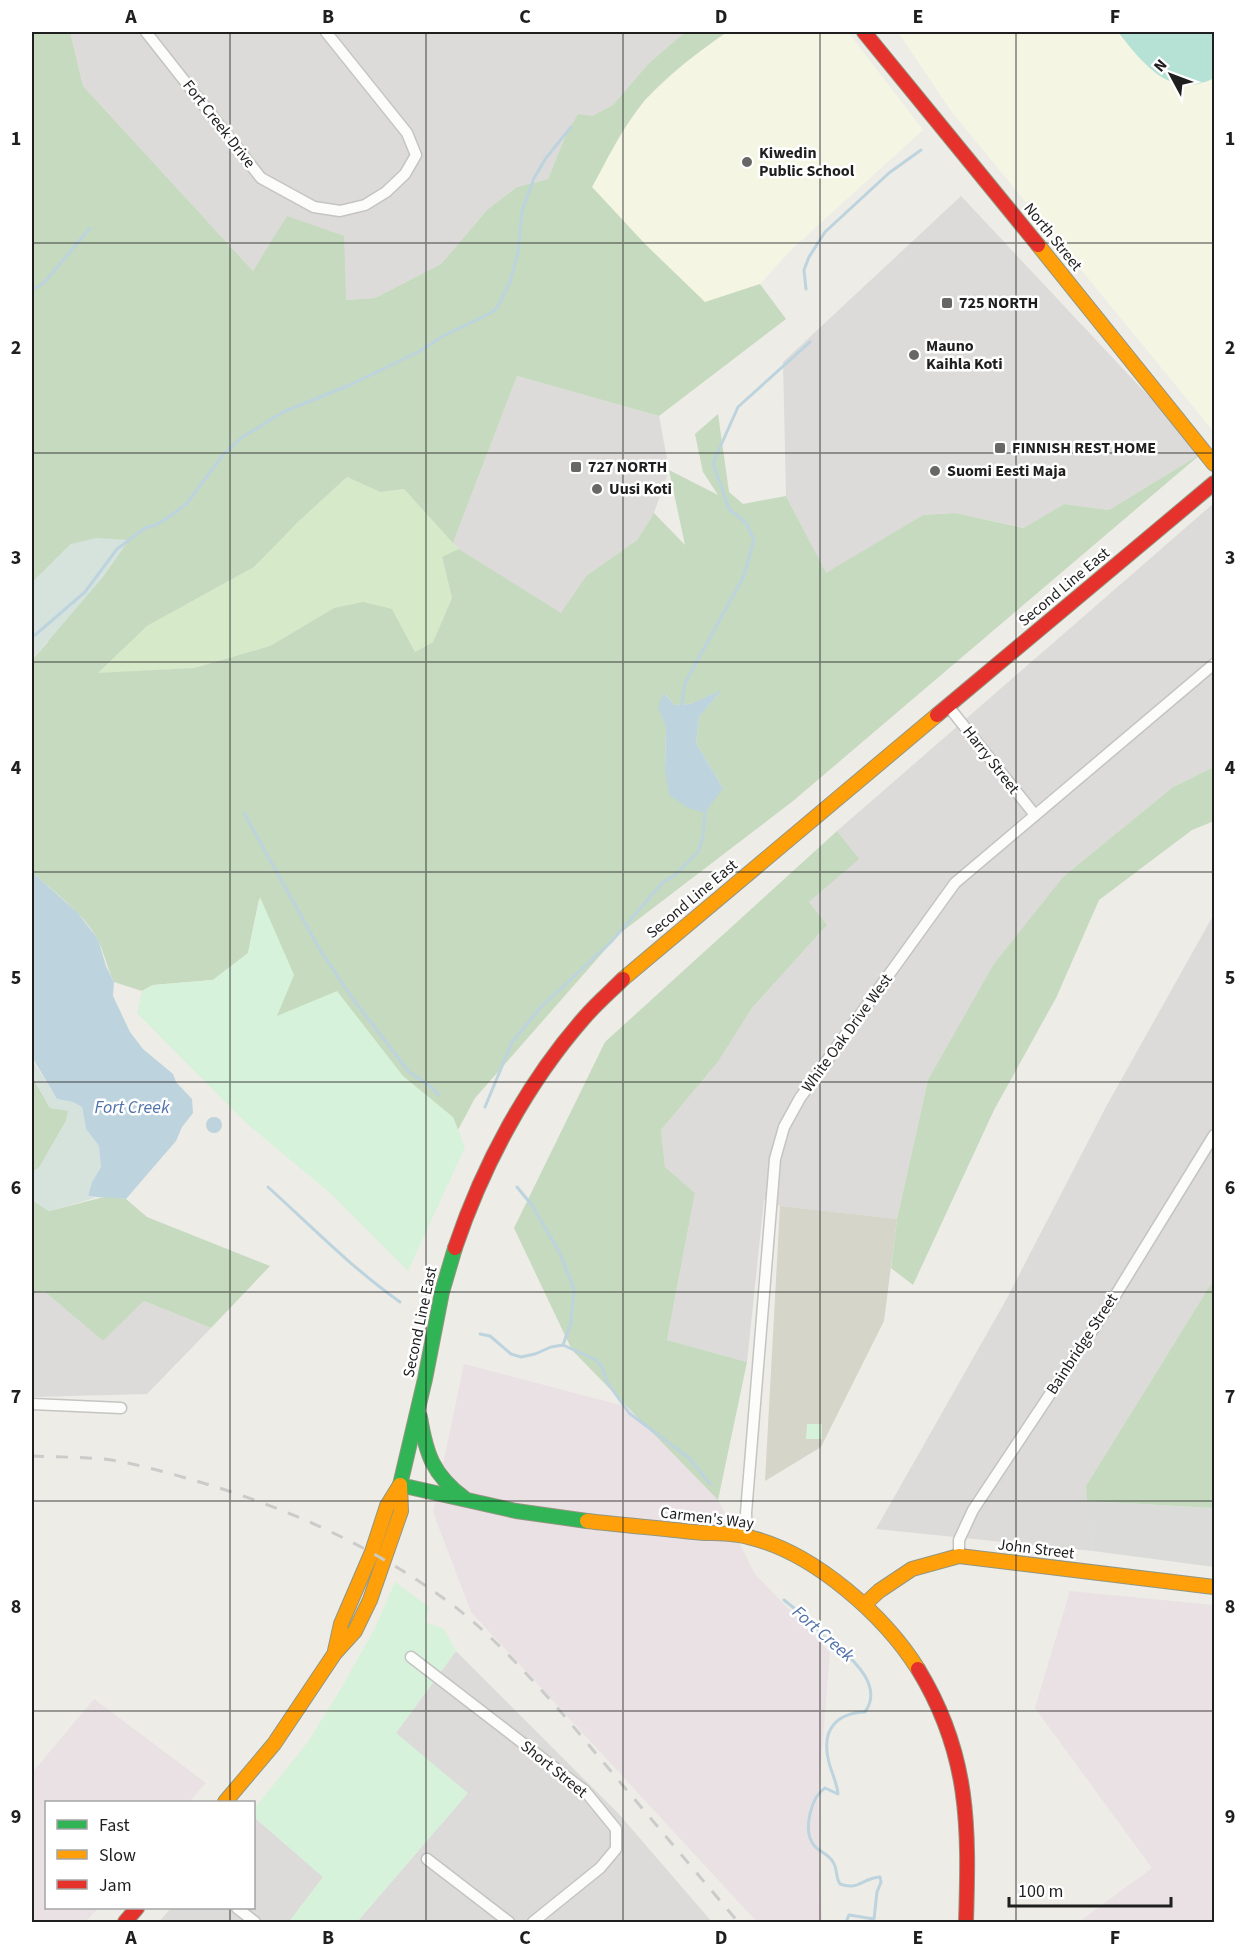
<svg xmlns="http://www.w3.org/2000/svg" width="1246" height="1954" font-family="'Source Sans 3',sans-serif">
	<rect width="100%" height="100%" fill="#edece7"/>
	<g fill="#dcdbd9">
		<polygon points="70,32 685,32 648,64 613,105 592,116 565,137 548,179 517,187 488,209 441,264 375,298 346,300 254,272 83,86"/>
		<polygon points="961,196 1202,453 1109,510 1064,504 1025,528 955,513 923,515 826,574 786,496 783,362"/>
		<polygon points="517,376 659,416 669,470 654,513 637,540 586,576 561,614 459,549 453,543"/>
		<polygon points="1214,503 1214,767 1173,787 1064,876 928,1080 897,1219 780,1206 764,1200 747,1362 667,1340 695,1193 665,1167 661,1130 718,1062 752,1008 827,925 809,902 858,859 837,831"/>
		<polygon points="1214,914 1214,1279 1086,1486 1093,1551 876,1529 1006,1300 1107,1105"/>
		<polygon points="45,1292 103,1341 144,1301 211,1328 147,1394 32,1397 32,1293"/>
		<polygon points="456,1651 618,1813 712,1922 357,1922 467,1794 396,1733"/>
		<polygon points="254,1817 323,1877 289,1922 159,1922 171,1908 254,1908"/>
	</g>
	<g fill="#eae1e5">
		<polygon points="464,1364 628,1407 718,1500 755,1574 830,1652 818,1799 822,1922 757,1922 471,1612 433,1512"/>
		<polygon points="1070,1591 1214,1605 1214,1922 1079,1922 1152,1868 1035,1708"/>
		<polygon points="94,1699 206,1783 189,1802 46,1802 46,1908 98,1908 85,1922 32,1922 32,1773"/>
	</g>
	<g fill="#f4f5e3">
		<polygon points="727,32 848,32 923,130 792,249 760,284 705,303 645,244 592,187 619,137 645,100 688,60"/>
		<polygon points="898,32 1214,32 1214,432 951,111"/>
	</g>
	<polygon fill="#dbdbd9" points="1087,1501 1214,1508 1214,1567 1093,1551"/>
	<polygon fill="#d5d5c9" points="780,1206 897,1219 884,1321 821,1447 765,1481"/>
	<polygon fill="#d6e9c8" points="347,477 380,492 404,489 459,549 442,558 452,598 433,642 415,652 392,609 334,608 270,646 194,668 97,674 147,626 254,567 299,521"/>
	<g fill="#c5dabe" fill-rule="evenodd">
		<path d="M 32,32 L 70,32 L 83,86 L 253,271 L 287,216 L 344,236 L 346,300 L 375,298 L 441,264 L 488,209 L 517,187 L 548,179 L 565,137 L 578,114 L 592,116 L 613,105 L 648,64 L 685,32 L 727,32 C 698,52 669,74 645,100 C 623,126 608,158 592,187 L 645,244 L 705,302 L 760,284 L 786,319 L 659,416 L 517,376 L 453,543 L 404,489 L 380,492 L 347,477 L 299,521 L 254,567 L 147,626 L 98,673 L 194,668 L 270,646 L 334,608 L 363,602 L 392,609 L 415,652 L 433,642 L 452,598 L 442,557 L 459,549 L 561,613 L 586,576 L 637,540 L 654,513 L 685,545 L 669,470 L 718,495 L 703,472 L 695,434 L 718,414 L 729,492 L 743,504 L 786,496 L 826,573 L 923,515 L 955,513 L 1024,528 L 1064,504 L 1109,510 L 1202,453 L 793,801 L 619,934 L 475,1098 L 459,1128 L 419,1165 L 277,1017 L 259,899 L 248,953 L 213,980 L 153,985 L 142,991 L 114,982 C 107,968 104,952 97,938 C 82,912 54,892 32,872 L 32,660 L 48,642 L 71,544 L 32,583 ZM 721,691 L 699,717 L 696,743 L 723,788 L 665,769 L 666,727 L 665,694 L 674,705 L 690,704 Z"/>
		<polygon points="1214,767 1214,821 1192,830 1099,900 1056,998 994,1110 913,1285 891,1268 897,1219 928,1080 994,964 1064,876 1173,787"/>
		<polygon points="837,831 859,859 809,902 827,925 752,1008 718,1062 661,1130 665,1167 695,1193 667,1340 747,1362 718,1500 572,1350 514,1228 605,1042"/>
		<polygon points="32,1076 50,1108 69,1110 66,1121 39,1168 32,1172"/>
		<polygon points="108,1196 126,1199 147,1217 270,1266 211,1328 144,1301 103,1341 45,1292 32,1293 32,1200 49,1211"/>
		<polygon points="1214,1279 1214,1508 1087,1501 1086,1486"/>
	</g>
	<g fill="#d6e3dd">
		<polygon points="96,538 129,540 103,577 32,660 32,583 71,544"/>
		<polygon points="32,1059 57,1099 73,1102 82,1107 86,1129 99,1146 101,1157 101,1167 92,1182 88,1196 95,1198 49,1211 32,1200 32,1172 39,1168 66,1121 68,1111 50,1108 32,1075"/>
	</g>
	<g fill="#d7f2da">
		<polygon points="260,897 294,975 277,1016 337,991 403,1076 453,1117 465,1147 408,1271 331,1194 245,1122 137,1013 142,991 153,985 213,980 248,953"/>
		<polygon points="807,1424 822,1424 822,1439 806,1439"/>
		<polygon points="395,1582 429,1607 425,1622 444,1629 456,1651 396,1733 468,1793 357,1922 289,1922 323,1877 254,1817 254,1809 308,1742 342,1687 375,1628"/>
	</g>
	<path fill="#b5e2d4" d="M 1118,32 L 1214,32 L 1214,78 C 1170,101 1142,62 1118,32 Z"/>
	<g fill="#bdd4de">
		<polygon points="722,690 699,717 696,743 723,788 705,813 688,808 669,795 665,769 666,727 658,707 664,693 674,705 690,704"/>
		<path d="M 32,872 L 77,912 L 98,939 L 106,966 L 114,982 L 113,996 L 130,1032 L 143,1049 L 173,1074 L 176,1082 L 192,1099 L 193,1113 L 182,1127 L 176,1141 L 126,1199 C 113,1197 99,1198 88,1196 L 92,1182 L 101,1167 L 99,1146 L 86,1129 L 82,1107 L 73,1102 L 57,1099 L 32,1057 L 32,1008 L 34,1001 L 32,992 Z"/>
		<circle cx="214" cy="1125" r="8"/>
	</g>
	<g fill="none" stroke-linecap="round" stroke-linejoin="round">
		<g stroke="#bdd4de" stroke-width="3">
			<polyline points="806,289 804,270 809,257 825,232 889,173 921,150"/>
			<polyline points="32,290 44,283 90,228"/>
			<polyline points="35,635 85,592 117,549 145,528 156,525 176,512 187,503 223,455 241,438 283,412 350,385 418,352 445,335 489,314 497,308 510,282 518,252 522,211 534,178 546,158 571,127"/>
			<polyline points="681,708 685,683 744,576 754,540 746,523 729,509 713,463 738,407 810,342"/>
			<polyline points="244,813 319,948 353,999 409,1072 429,1085 439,1095"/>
			<polyline points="485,1107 512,1042 541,1007 611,942 663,882 675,875 698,852 703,837 705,812"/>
			<path d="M 268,1187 C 312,1227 352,1268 400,1302"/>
			<polyline points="517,1187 531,1204 560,1253 574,1289 571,1322 563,1345"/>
			<polyline points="480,1334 490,1336 511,1354 521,1357 535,1354 551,1347 563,1345 596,1360 602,1367 607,1382 629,1413 689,1458 710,1484"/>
			<path d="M 784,1600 C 794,1608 804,1616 813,1624 C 818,1628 821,1634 825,1638 C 829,1642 834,1643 837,1646 C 855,1661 883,1687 865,1712 C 837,1713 822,1729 828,1758 C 830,1770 837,1782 838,1794 L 825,1788 C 811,1797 803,1829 813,1844 C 818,1852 828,1853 833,1862 C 838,1869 835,1877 840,1884 C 859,1891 862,1878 880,1877 L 881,1882 L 877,1892 L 874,1919 L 849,1915 L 846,1922"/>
		</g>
		<defs>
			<g id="street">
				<polyline points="146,32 261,178 314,207 340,211 365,205 386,192 405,174 416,155 407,133 326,32"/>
				<polyline points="948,706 1035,815"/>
				<polyline points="32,1404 121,1408"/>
				<polyline points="747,1536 746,1513 775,1159 784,1127 800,1098 955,883 1214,664"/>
				<polyline points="959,1556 959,1540 973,1510 1110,1304 1214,1135"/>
				<polyline points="411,1657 585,1791 616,1829 616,1849 600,1868 533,1922"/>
				<polyline points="427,1859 509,1922"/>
				<polyline points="237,1908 255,1922"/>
			</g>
			<g id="fast">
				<polyline points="455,1248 442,1292 425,1379 400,1485 516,1511 587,1521"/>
				<path d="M 420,1417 C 426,1454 433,1475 464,1498"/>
			</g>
			<g id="slow">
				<polyline points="1038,245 1214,464"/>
				<polyline points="623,979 937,715"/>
				<path d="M 587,1521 C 622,1525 657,1528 693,1532 C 712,1534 733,1532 752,1538 C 815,1554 884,1615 918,1669"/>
				<polyline points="865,1604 879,1591 912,1569 959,1556 1214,1587"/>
				<polyline points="335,1651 341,1624 372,1552 387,1506 400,1485"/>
				<polyline points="225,1802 274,1744 335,1653 355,1631 370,1600 401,1511 400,1485"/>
			</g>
			<g id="jam">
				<polyline points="864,32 1038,245"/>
				<polyline points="937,715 1214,483"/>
				<path d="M 455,1248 C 483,1165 527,1083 584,1018 C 596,1004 610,992 623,979"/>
				<path d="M 918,1669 C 970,1754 969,1827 966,1922"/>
				<polyline points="125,1922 137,1908"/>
			</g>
		</defs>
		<use href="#street" stroke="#c4c4c2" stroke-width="13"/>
		<use href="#fast" stroke="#929680" stroke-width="16"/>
		<use href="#slow" stroke="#929680" stroke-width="16"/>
		<use href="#jam" stroke="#929680" stroke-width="16"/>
		<use href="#street" stroke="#fcfcfb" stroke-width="10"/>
		<use href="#fast" stroke="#30b455" stroke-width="14"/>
		<use href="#slow" stroke="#ff9f0a" stroke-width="14"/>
		<use href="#jam" stroke="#e5322d" stroke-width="14"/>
		<path stroke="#cbcbca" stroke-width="3" stroke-dasharray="12 12" stroke-linecap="butt" d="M 32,1456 C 56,1457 80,1457 104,1459 C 134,1463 165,1472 193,1480 C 286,1507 376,1547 454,1606 C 494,1637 528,1675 561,1712 L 738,1922"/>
	</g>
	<path fill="none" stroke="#1f1f1f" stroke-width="1.5" stroke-opacity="0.55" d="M 230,32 L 230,1802M 426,32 L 426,1922M 623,32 L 623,1922M 820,32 L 820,1922M 1016,32 L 1016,1922M 32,243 L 1214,243M 32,453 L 1214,453M 32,662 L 1214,662M 32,872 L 1214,872M 32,1082 L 1214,1082M 32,1292 L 1214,1292M 32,1501 L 1214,1501M 32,1711 L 1214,1711M 230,1908 L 230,1922"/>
	<g fill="#676765" stroke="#fff" stroke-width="2">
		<circle cx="747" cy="162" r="6"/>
		<rect x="941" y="297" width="12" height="12" rx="3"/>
		<circle cx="914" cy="355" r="6"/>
		<rect x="994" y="442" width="12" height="12" rx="3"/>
		<rect x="570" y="461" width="12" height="12" rx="3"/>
		<circle cx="935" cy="471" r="6"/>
		<circle cx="597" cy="489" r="6"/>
	</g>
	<g text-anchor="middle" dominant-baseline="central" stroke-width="5" stroke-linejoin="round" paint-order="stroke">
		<g font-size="16" fill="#1f1f1f" stroke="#fff">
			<text transform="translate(219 124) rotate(52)">Fort Creek Drive</text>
			<text transform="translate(1053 237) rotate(51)">North Street</text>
			<text transform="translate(1064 587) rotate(-40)">Second Line East</text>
			<text transform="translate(991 760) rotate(52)">Harry Street</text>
			<text transform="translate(692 899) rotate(-40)">Second Line East</text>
			<text transform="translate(847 1033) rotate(-54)">White Oak Drive West</text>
			<text transform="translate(420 1322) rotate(-78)">Second Line East</text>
			<text transform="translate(1082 1344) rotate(-57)">Bainbridge Street</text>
			<text transform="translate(707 1518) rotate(7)">Carmen's Way</text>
			<text transform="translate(1036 1549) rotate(7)">John Street</text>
			<text transform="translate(554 1769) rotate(39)">Short Street</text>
		</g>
		<g font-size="16" font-weight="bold" fill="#1f1f1f" stroke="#fff" text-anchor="start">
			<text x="759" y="153">Kiwedin<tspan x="759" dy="18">Public School</tspan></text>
			<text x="959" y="303">725 NORTH</text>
			<text x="926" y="346">Mauno<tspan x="926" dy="18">Kaihla Koti</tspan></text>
			<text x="1012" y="448">FINNISH REST HOME</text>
			<text x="588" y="467">727 NORTH</text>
			<text x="947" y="471">Suomi Eesti Maja</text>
			<text x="609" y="489">Uusi Koti</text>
		</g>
		<g font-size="18" font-style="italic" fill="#5072a9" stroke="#fff">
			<text x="132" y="1107">Fort Creek</text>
			<text transform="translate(823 1634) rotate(41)">Fort Creek</text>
		</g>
	</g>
	<rect width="1246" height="1954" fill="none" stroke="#ffffff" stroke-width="66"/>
	<rect x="45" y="1801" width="210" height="108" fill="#ffffff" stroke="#a5a5a5" stroke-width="1.5"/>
	<rect x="57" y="1820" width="30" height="9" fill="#30b455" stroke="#a5a5a5" stroke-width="1.5"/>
	<text x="99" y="1831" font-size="18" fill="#1f1f1f">Fast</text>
	<rect x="57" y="1850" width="30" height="9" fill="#ff9f0a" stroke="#a5a5a5" stroke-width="1.5"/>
	<text x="99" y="1861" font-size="18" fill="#1f1f1f">Slow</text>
	<rect x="57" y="1880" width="30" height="9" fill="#e5322d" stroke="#a5a5a5" stroke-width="1.5"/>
	<text x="99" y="1891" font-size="18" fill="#1f1f1f">Jam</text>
	<g transform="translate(1171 75) rotate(311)" stroke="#ffffff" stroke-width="4.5" paint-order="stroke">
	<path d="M0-4.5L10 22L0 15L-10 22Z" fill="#1f1f1f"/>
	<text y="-9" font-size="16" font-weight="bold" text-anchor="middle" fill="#1f1f1f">N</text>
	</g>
	<path d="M1009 1897v9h162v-9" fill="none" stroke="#1f1f1f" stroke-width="3"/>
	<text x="1018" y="1897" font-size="18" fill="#1f1f1f" stroke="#ffffff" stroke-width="4.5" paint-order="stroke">100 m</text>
	<rect x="33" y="33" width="1180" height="1888" fill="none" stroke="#1f1f1f" stroke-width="2"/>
	<g font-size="20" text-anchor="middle" font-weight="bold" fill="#1f1f1f">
		<text x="131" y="23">A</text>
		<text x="328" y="23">B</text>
		<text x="525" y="23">C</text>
		<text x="721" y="23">D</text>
		<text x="918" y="23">E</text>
		<text x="1115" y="23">F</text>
		<text x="16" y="145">1</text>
		<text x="1230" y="145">1</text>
		<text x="16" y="354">2</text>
		<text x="1230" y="354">2</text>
		<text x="16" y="564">3</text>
		<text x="1230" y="564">3</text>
		<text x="16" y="774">4</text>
		<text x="1230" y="774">4</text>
		<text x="16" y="984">5</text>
		<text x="1230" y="984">5</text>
		<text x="16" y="1194">6</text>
		<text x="1230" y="1194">6</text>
		<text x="16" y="1403">7</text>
		<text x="1230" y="1403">7</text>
		<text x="16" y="1613">8</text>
		<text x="1230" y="1613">8</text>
		<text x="16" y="1823">9</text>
		<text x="1230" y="1823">9</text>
		<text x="131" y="1944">A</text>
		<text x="328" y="1944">B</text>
		<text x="525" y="1944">C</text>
		<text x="721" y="1944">D</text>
		<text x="918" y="1944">E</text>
		<text x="1115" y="1944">F</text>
	</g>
</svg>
